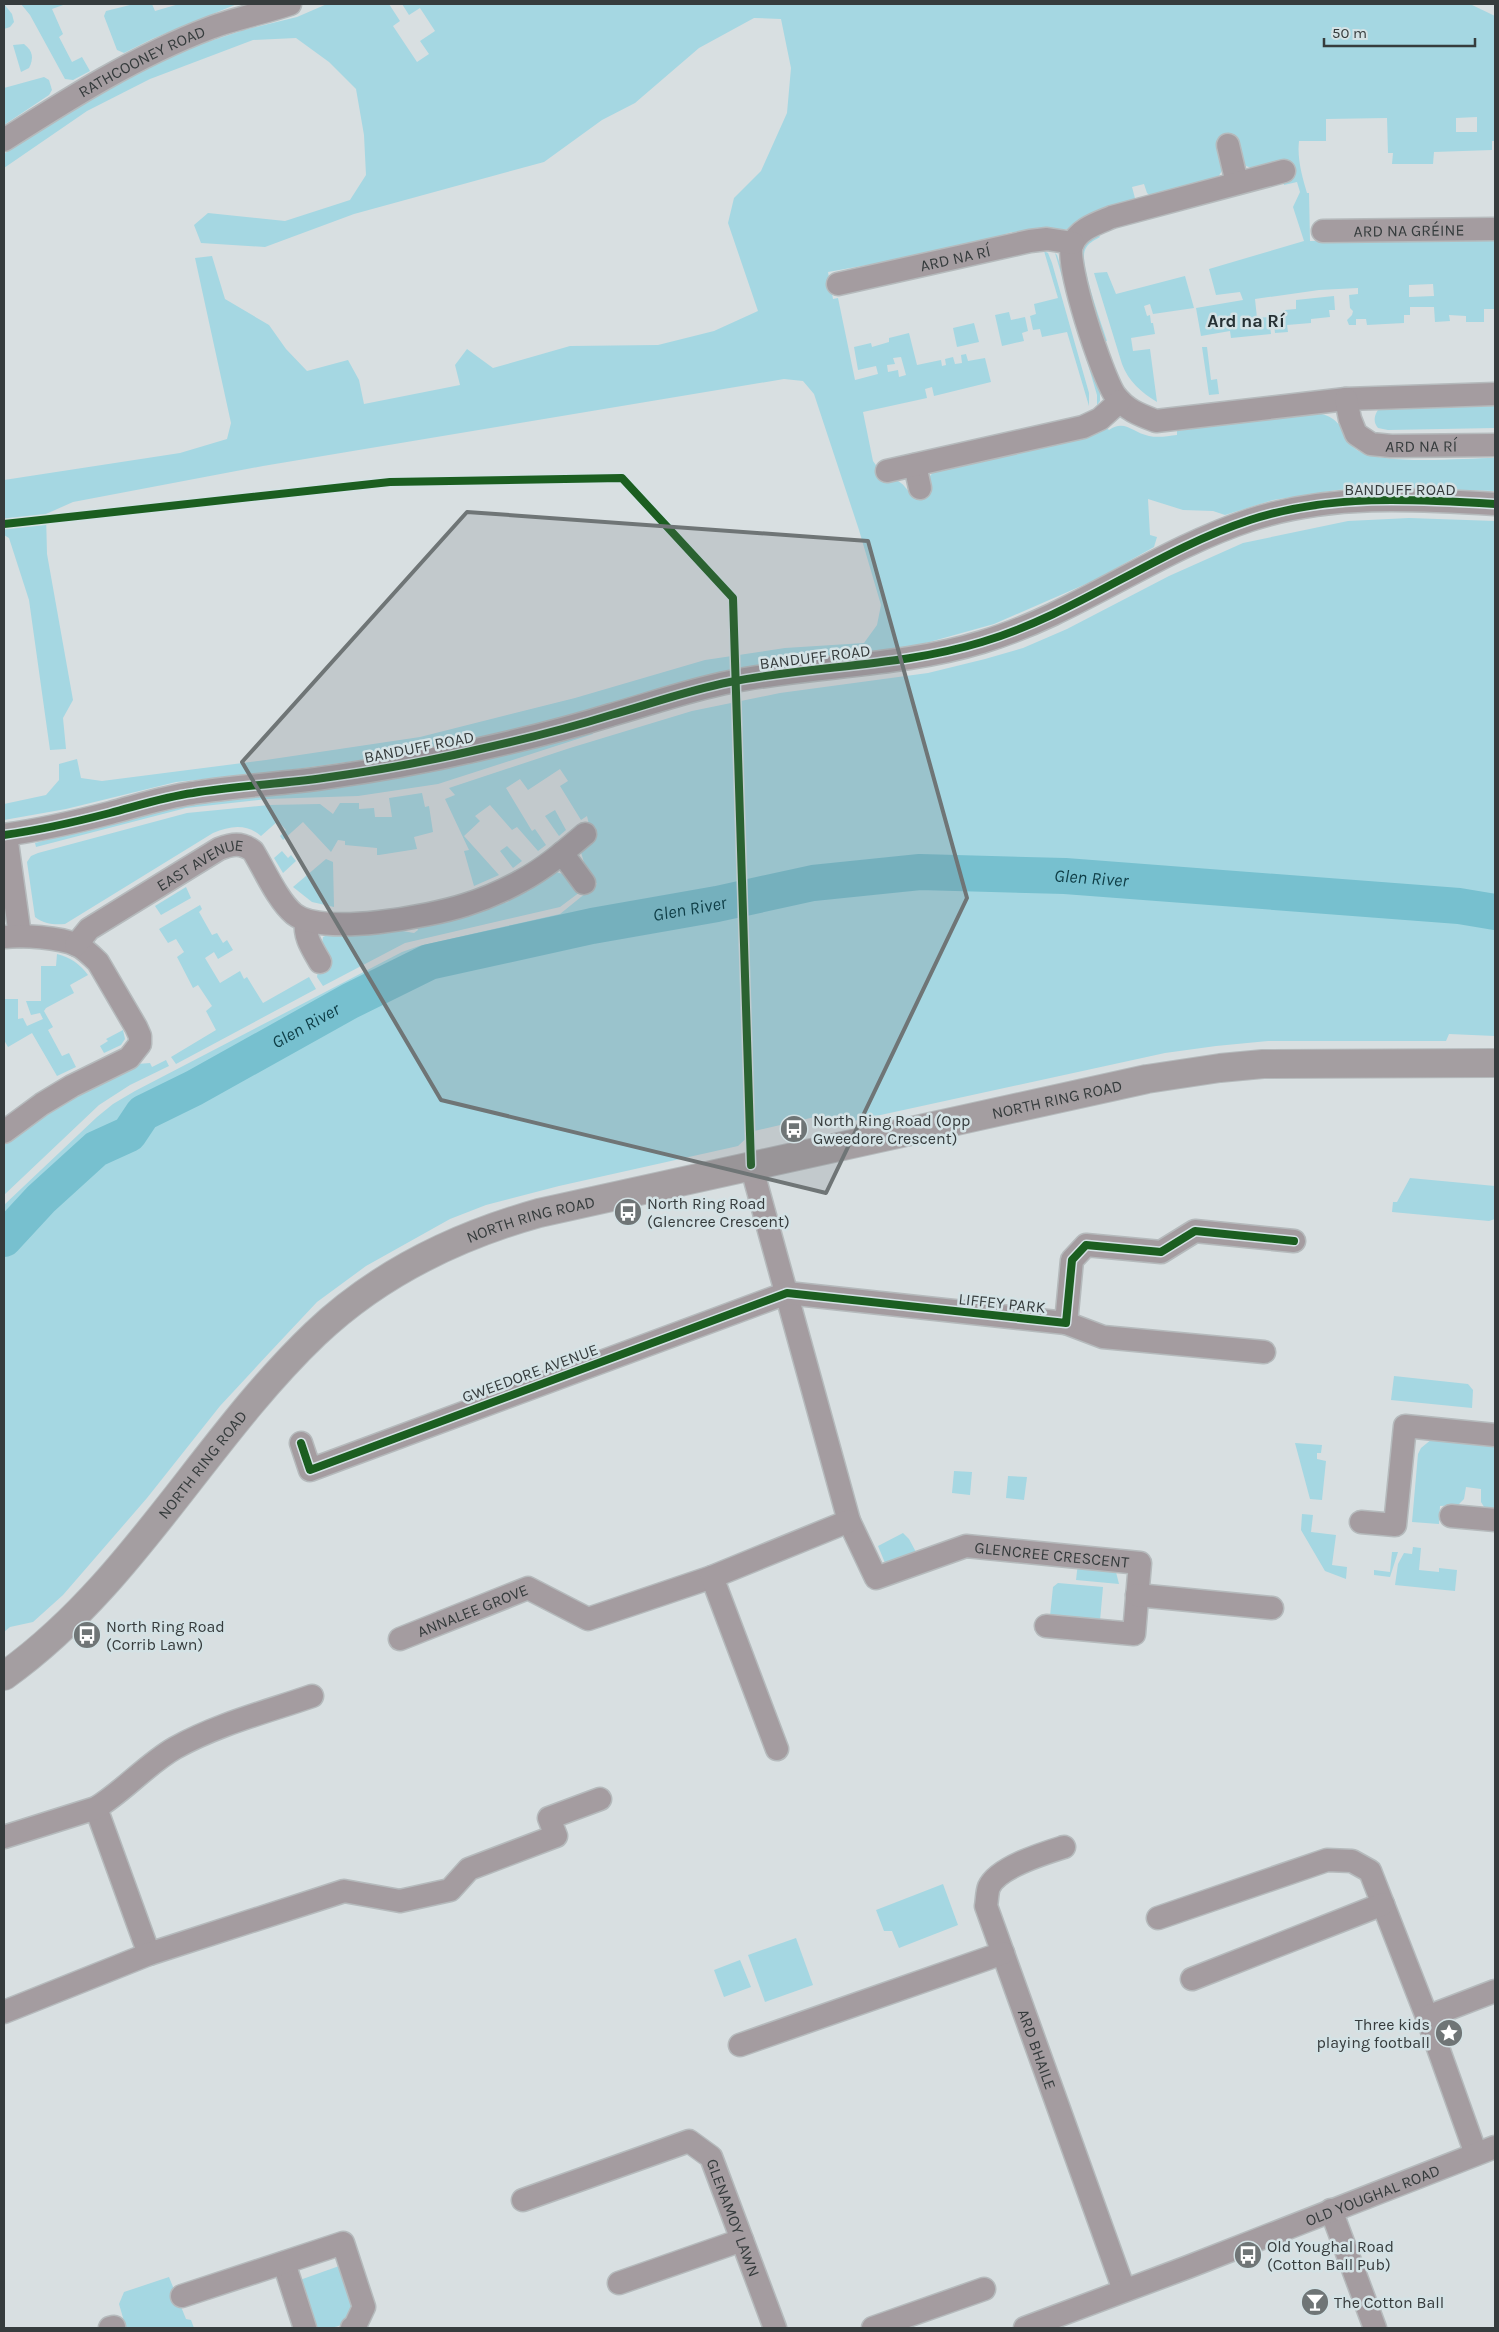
<svg xmlns="http://www.w3.org/2000/svg" width="1499" height="2332" font-family="Karla,sans-serif">
	<rect width="100%" height="100%" fill="#d8dfe1"/>
	<g fill="#a5d7e2" fill-rule="evenodd">
		<polygon points="4,4 12,14 14,22 10,27 4,29"/>
		<polygon points="21,4 66,4 52,9 63,34 59,37 72,62 82,57 90,71 73,80 65,79 30,15"/>
		<polygon points="134,4 152,4 155,11 179,4 237,4 152,39 124,53 117,50 104,16 106,11"/>
		<path d="M 327,4 L 389,4 L 400,21 L 393,26 L 417,62 L 429,54 L 420,41 L 435,31 L 420,8 L 409,15 L 402,4 L 1470,4 L 1495,16 L 1495,141 L 1492,141 L 1492,150 L 1434,152 L 1433,164 L 1392,164 L 1393,153 L 1388,153 L 1387,118 L 1326,119 L 1326,141 L 1299,141 C 1297,159 1302,176 1307,193 L 1309,193 L 1310,241 L 1495,239 L 1495,309 L 1484,309 L 1484,322 L 1466,322 L 1466,316 L 1449,315 L 1450,321 L 1435,322 L 1434,307 L 1410,307 L 1410,315 L 1404,315 L 1404,323 L 1367,325 L 1366,319 L 1356,319 L 1356,325 L 1349,325 L 1347,320 L 1352,315 L 1353,311 L 1350,308 L 1349,295 L 1358,294 L 1358,288 L 1319,290 L 1255,299 L 1257,318 L 1269,317 L 1271,334 L 1231,338 L 1230,331 L 1201,336 L 1196,308 L 1243,300 L 1240,292 L 1216,295 L 1209,269 L 1304,241 L 1293,207 L 1300,192 L 1297,182 L 1284,185 L 1283,180 L 1246,166 L 1241,160 L 1223,169 L 1217,179 L 1152,197 L 1147,193 L 1144,184 L 1132,187 L 1136,202 L 1079,222 L 1067,229 L 1014,237 L 1012,232 L 1005,234 L 1006,238 L 868,271 L 867,265 L 828,272 L 833,299 L 838,298 L 855,380 L 878,374 L 876,366 L 858,370 L 854,347 L 871,343 L 872,347 L 889,342 L 889,338 L 909,333 L 917,365 L 941,360 L 942,366 L 946,365 L 945,359 L 953,357 L 955,364 L 962,363 L 961,355 L 966,354 L 968,361 L 985,358 L 991,382 L 934,396 L 932,387 L 925,389 L 927,398 L 863,412 L 873,461 L 885,478 C 899,479 903,483 911,495 L 930,492 L 930,476 L 936,469 L 1106,427 L 1109,430 C 1125,419 1133,433 1149,436 C 1158,438 1168,436 1177,435 L 1177,431 L 1312,412 C 1332,415 1337,420 1348,437 C 1350,441 1352,447 1357,450 C 1383,466 1463,458 1495,458 L 1495,491 L 1378,487 L 1337,490 L 1273,500 L 1225,515 L 1213,511 L 1183,510 L 1148,499 L 1150,535 L 1157,537 L 1154,547 L 1095,580 L 994,624 L 915,646 L 716,674 L 519,729 L 405,754 L 274,772 L 176,782 L 66,809 L 4,820 L 4,804 L 46,795 L 59,780 L 59,764 L 77,759 L 81,778 L 102,781 L 266,760 L 420,737 L 575,698 L 705,660 L 785,648 L 864,643 L 877,625 L 881,605 L 859,530 L 814,394 L 803,381 L 784,379 L 263,466 L 73,502 L 46,514 L 47,554 L 73,700 L 63,718 L 66,749 L 50,750 L 29,600 L 9,538 L 4,535 L 4,480 L 180,453 L 227,439 L 231,423 L 195,258 L 212,256 L 225,299 L 269,325 L 286,349 L 307,371 L 348,360 L 359,380 L 364,404 L 460,385 L 455,365 L 467,349 L 493,368 L 570,346 L 658,345 L 714,331 L 758,311 L 728,223 L 734,198 L 761,171 L 787,113 L 791,68 L 781,19 L 754,18 L 699,48 L 635,103 L 602,120 L 544,162 L 354,214 L 265,247 L 201,243 L 194,225 L 208,213 L 285,221 L 350,200 L 366,175 L 364,135 L 356,89 L 329,62 L 296,38 L 253,40 L 150,79 L 87,111 L 4,168 L 4,154 L 79,100 L 168,55 L 244,30 L 297,17 ZM 1477,117 L 1477,132 L 1456,132 L 1456,118 ZM 1433,284 L 1434,296 L 1409,297 L 1409,285 ZM 901,357 L 906,375 L 899,377 L 898,370 L 888,372 L 887,365 L 895,364 L 893,358 Z"/>
		<path d="M 24,44 C 33,51 34,58 29,68 L 21,72 L 13,45 Z"/>
		<polygon points="44,77 49,80 52,90 49,95 4,125 4,88"/>
		<path d="M 1097,233 L 1100,237 C 1093,241 1088,243 1085,250 C 1079,264 1102,324 1107,341 L 1103,342 L 1080,263 L 1082,248 Z"/>
		<polygon points="1044,251 1048,253 1052,263 1089,393 1089,406 1067,332 1042,337 1040,329 1033,330 1030,316 1036,314 1034,304 1058,298"/>
		<polygon points="1055,253 1057,255 1100,393 1100,401 1097,405 1097,395"/>
		<path d="M 1107,272 L 1116,294 L 1185,276 L 1194,308 L 1153,314 L 1150,304 L 1144,306 L 1147,316 L 1150,315 L 1151,323 L 1153,323 L 1155,334 L 1131,338 L 1133,351 L 1150,349 L 1157,402 C 1141,392 1129,382 1122,364 L 1094,273 Z"/>
		<polygon points="1334,296 1335,310 1329,310 1330,317 1311,319 1311,323 1287,325 1288,332 1275,333 1273,317 1285,315 1285,310 1296,309 1296,300"/>
		<polygon points="1009,312 1011,320 1025,317 1028,331 1022,333 1024,341 1002,346 995,315"/>
		<polygon points="974,323 979,342 957,347 953,328"/>
		<polygon points="1202,347 1207,347 1211,380 1217,379 1219,394 1209,395"/>
		<path d="M 1495,406 L 1495,428 L 1388,430 L 1378,428 C 1373,422 1374,416 1378,410 Z"/>
		<polygon points="1409,518 1495,521 1495,1036 1449,1034 1446,1041 1268,1041 1216,1046 1165,1053 844,1123 819,1116 754,1131 738,1146 559,1186 486,1205 450,1219 366,1266 317,1302 271,1351 220,1406 147,1498 63,1595 33,1622 10,1627 4,1632 4,1205 97,1117 113,1104 135,1091 402,952 419,946 560,914 597,884 586,869 580,849 592,837 587,816 581,820 560,786 568,781 560,769 528,790 520,779 506,788 532,831 535,829 546,845 538,851 517,827 512,830 490,805 475,816 480,821 464,836 499,875 474,886 464,851 469,850 445,799 455,795 449,788 570,748 692,711 780,693 928,673 985,659 1023,648 1067,629 1169,576 1243,543 1348,521"/>
		<polygon points="592,732 593,734 438,784 358,796 267,799 186,808 36,847 35,843 185,805"/>
		<path d="M 422,793 L 425,807 L 429,806 L 433,832 L 414,837 L 417,849 L 379,855 L 377,855 L 377,848 L 345,845 L 345,841 L 338,840 L 331,852 L 303,822 L 283,840 L 280,836 L 286,830 L 278,821 L 261,836 C 246,823 230,826 213,833 L 65,924 C 54,925 44,924 35,917 L 27,862 L 31,856 L 38,853 L 187,813 L 269,805 L 320,804 L 333,814 L 340,803 L 359,803 L 359,809 L 374,808 L 375,817 L 392,817 L 389,798 Z"/>
		<polygon points="555,810 566,830 559,836 545,816"/>
		<polygon points="507,846 522,861 513,868 500,851"/>
		<polygon points="282,851 288,858 291,855 296,861 283,873 274,858"/>
		<polygon points="326,859 333,862 334,907 312,902 293,887"/>
		<polygon points="553,871 566,875 580,892 560,907 405,943 323,986 317,977 323,937 331,933 391,929 414,933 418,930 416,925 508,902 515,893"/>
		<polygon points="186,887 191,898 161,915 155,906"/>
		<polygon points="200,905 202,909 199,912 212,935 217,933 223,943 227,940 233,950 218,959 214,952 205,958 220,983 240,971 244,979 247,977 263,1003 309,977 316,989 176,1064 171,1057 216,1030 206,1011 212,1006 198,985 193,988 177,957 184,952 176,939 168,943 159,929"/>
		<path d="M 57,954 C 71,958 79,963 88,975 L 70,985 L 74,993 L 46,1008 L 44,1011 L 53,1027 L 48,1030 L 62,1056 L 69,1053 L 76,1067 L 57,1076 L 32,1033 L 8,1047 L 4,1040 L 4,999 L 18,999 L 18,1019 L 23,1018 L 27,1026 L 43,1019 L 40,1013 L 31,1015 L 26,1001 L 41,1001 L 41,966 L 56,966 Z"/>
		<polygon points="123,1030 125,1039 121,1045 104,1053 100,1046 108,1041 106,1039"/>
		<polygon points="166,1060 169,1066 130,1085 99,1105 4,1195 4,1142 50,1109 137,1064 150,1063 152,1067"/>
		<polygon points="1410,1178 1495,1186 1495,1219 1489,1221 1392,1212 1393,1202 1397,1202"/>
		<polygon points="1394,1376 1468,1384 1473,1390 1472,1408 1391,1400"/>
		<polygon points="1432,1439 1495,1442 1495,1511 1486,1510 1481,1502 1481,1489 1466,1487 1464,1499 1458,1505 1440,1506 1439,1524 1412,1522 1418,1454 1421,1448"/>
		<polygon points="1295,1443 1322,1445 1321,1453 1317,1453 1317,1459 1326,1461 1322,1500 1310,1499"/>
		<polygon points="954,1471 972,1472 970,1495 952,1493"/>
		<polygon points="1008,1476 1027,1477 1024,1500 1006,1498"/>
		<polygon points="1302,1514 1313,1515 1311,1532 1336,1535 1332,1565 1347,1567 1346,1579 1325,1571 1301,1530"/>
		<polygon points="903,1533 909,1539 917,1554 885,1563 878,1546"/>
		<polygon points="1413,1547 1421,1548 1419,1570 1439,1572 1439,1568 1457,1570 1455,1591 1395,1585 1398,1564 1404,1553 1412,1554"/>
		<polygon points="1392,1552 1398,1552 1390,1577 1374,1575 1374,1570 1390,1572"/>
		<polygon points="1078,1563 1116,1572 1119,1584 1076,1580"/>
		<polygon points="1058,1583 1103,1587 1100,1621 1050,1616 1053,1587"/>
		<polygon points="943,1884 958,1925 899,1948 892,1931 884,1931 876,1910"/>
		<polygon points="796,1938 813,1985 765,2002 748,1955"/>
		<polygon points="740,1960 751,1987 724,1997 714,1970"/>
		<path d="M 342,2265 L 355,2303 C 343,2329 341,2328 312,2328 L 297,2281 Z"/>
		<polygon points="169,2277 186,2319 191,2320 194,2328 126,2328 119,2304 124,2292"/>
	</g>
	<g fill="none" stroke-linecap="round" stroke-linejoin="round">
		<path stroke="#77c0cf" stroke-width="36" id="s1" d="M 4,1239 L 41,1199 L 96,1149 L 129,1134 L 143,1113 L 194,1088 L 350,1001 L 429,962 L 592,926 L 717,904 L 813,883 L 920,872 L 1065,876 L 1459,906 L 1495,912"/>
		<defs>
			<g id="minor">
				<path id="s2" d="M 4,140 C 70,98 136,56 210,28 C 236,18 264,13 290,4"/>
				<polyline points="1228,145 1237,183"/>
				<path d="M 1284,171 L 1112,217 C 1098,223 1078,229 1072,245 C 1065,264 1102,376 1115,395 C 1126,410 1140,415 1156,421 L 1346,399 L 1495,394"/>
				<path id="s3" d="M 1323,231 L 1495,229"/>
				<path id="s4" d="M 838,284 L 1030,241 L 1047,239 L 1073,243"/>
				<path id="s5" d="M 1346,399 L 1350,419 L 1356,434 L 1371,444 L 1391,446 L 1495,445"/>
				<polyline points="915,465 920,488"/>
				<polyline points="887,471 1083,427 1100,419 1120,401"/>
				<path d="M 4,835 C 40,830 75,822 110,813 C 137,806 164,797 193,793 C 236,786 280,784 323,778 C 374,771 425,762 476,750 C 521,740 566,729 611,715 C 650,704 689,690 730,682 C 814,665 900,667 982,642 C 1076,614 1156,551 1250,520 C 1329,494 1413,499 1495,504"/>
				<polyline points="6,835 20,936"/>
				<polyline points="562,853 584,883"/>
				<path d="M 306,921 C 304,937 312,948 320,962"/>
				<path d="M 4,937 C 23,935 59,937 77,945 C 85,949 92,956 98,962 L 136,1027 L 140,1036 L 140,1044 L 129,1058 L 72,1086 L 42,1104 L 4,1132"/>
				<path id="s6" d="M 76,945 L 89,929 L 219,849 C 232,844 241,842 253,851 C 264,869 278,901 294,914 C 323,937 431,916 465,905 C 484,899 503,891 521,881 C 544,869 565,851 585,834"/>
				<path id="s7" d="M 751,1165 L 849,1521 L 876,1578 L 966,1546 L 1140,1563 L 1134,1634 L 1046,1626"/>
				<polyline points="1066,1323 1103,1337 1264,1352"/>
				<polyline points="301,1443 310,1470 787,1293 1066,1323 1072,1260 1086,1245 1161,1252 1195,1231 1294,1241"/>
				<polyline points="1451,1516 1495,1520"/>
				<polyline points="1361,1522 1395,1525 1405,1426 1495,1435"/>
				<polyline points="1137,1595 1272,1608"/>
				<path id="s8" d="M 400,1639 L 528,1588 L 588,1619 L 712,1577"/>
				<polyline points="777,1749 712,1577 849,1521"/>
				<polyline points="96,1808 149,1954"/>
				<path d="M 4,1837 L 96,1808 C 124,1791 147,1764 175,1748 C 218,1724 266,1712 312,1696"/>
				<path id="s9" d="M 1064,1847 C 1045,1853 998,1867 989,1887 C 987,1892 987,1901 986,1906 L 1124,2290"/>
				<polyline points="1158,1918 1327,1860 1352,1861 1370,1871 1427,2017 1476,2154"/>
				<polyline points="1192,1979 1383,1904"/>
				<polyline points="4,2012 149,1954 344,1891 400,1901 450,1890 469,1869 556,1836 549,1818 600,1799"/>
				<polyline points="1427,2017 1495,1991"/>
				<polyline points="740,2045 1003,1953"/>
				<path id="s10" d="M 523,2200 L 689,2141 L 711,2157 L 775,2328"/>
				<polyline points="1331,2210 1375,2328"/>
				<polyline points="284,2263 305,2328"/>
				<polyline points="619,2283 742,2240"/>
				<polyline points="182,2296 343,2243 364,2307 355,2326 352,2328"/>
				<polyline points="110,2328 114,2327"/>
				<polyline points="873,2328 984,2289"/>
				<path id="s11" d="M 1025,2328 L 1188,2267 L 1495,2147"/>
			</g>
			<g id="major">
				<path id="s12" d="M 4,1676 C 131,1586 204,1440 315,1334 C 378,1274 457,1236 539,1213 L 1147,1079 L 1220,1068 L 1263,1064 L 1495,1063"/>
			</g>
		</defs>
		<use href="#minor" stroke="#b5babc" stroke-width="25"/>
		<use href="#major" stroke="#b5babc" stroke-width="30"/>
		<use href="#minor" stroke="#a49ca0" stroke-width="22"/>
		<use href="#major" stroke="#a49ea1" stroke-width="28"/>
		<defs>
			<g id="cycleway">
				<polyline points="4,524 390,482 622,478 733,598 751,1165"/>
				<path d="M 4,835 C 40,830 75,822 110,813 C 137,806 164,797 193,793 C 236,786 280,784 323,778 C 374,771 425,762 476,750 C 521,740 566,729 611,715 C 650,704 689,690 730,682 C 814,665 900,667 982,642 C 1076,614 1156,551 1250,520 C 1329,494 1413,499 1495,504"/>
				<polyline points="301,1443 310,1470 787,1293 1066,1323 1072,1260 1086,1245 1161,1252 1195,1231 1294,1241"/>
			</g>
		</defs>
		<use href="#cycleway" stroke="#d4e2e5" stroke-width="11"/>
		<use href="#cycleway" stroke="#1b5e20" stroke-width="8"/>
	</g>
	<path fill="#6f7576" fill-opacity="0.2" stroke="#6f7576" stroke-width="4" stroke-linejoin="round" d="M 467,512 L 868,541 L 967,898 L 826,1193 L 441,1100 L 242,762 Z"/>
	<defs>
		<symbol id="bus-disc" viewBox="-11 -11 22 22"><circle r="9.5" fill="#6f7576" stroke="#d4e2e5"/><path d="M-5-6H5V4H4V6H2V4H-2V6H-4V4H-5ZM-3.5-4V0h7V-4ZM-3.5 1.2v1.5H-2V1.2ZM2 1.2v1.5H3.5V1.2Z" fill="#fff"/></symbol>
		<symbol id="sight-disc" viewBox="-11 -11 22 22"><circle r="9.5" fill="#6f7576" stroke="#d4e2e5"/><path d="M0-6L1.8-2.2L6-1.7L2.9 1.2L3.7 5.4L0 3.3L-3.7 5.4L-2.9 1.2L-6-1.7L-1.8-2.2Z" fill="#fff"/></symbol>
		<symbol id="bar-disc" viewBox="-11 -11 22 22"><circle r="9.5" fill="#6f7576" stroke="#d4e2e5"/><path d="M-6-5H6L.8 .8V4.5H3.5V6h-7V4.5H-.8V.8Z" fill="#fff"/></symbol>
	</defs>
	<g fill-rule="evenodd">
		<use href="#bus-disc" x="778" y="1113" width="32" height="32"/>
		<use href="#bus-disc" x="612" y="1196" width="32" height="32"/>
		<use href="#bus-disc" x="71" y="1619" width="32" height="32"/>
		<use href="#sight-disc" x="1433" y="2017" width="32" height="32"/>
		<use href="#bus-disc" x="1232" y="2239" width="32" height="32"/>
		<use href="#bar-disc" x="1299" y="2286" width="32" height="32"/>
	</g>
	<g text-anchor="middle" dominant-baseline="central" stroke-width="5" stroke-linejoin="round" paint-order="stroke">
		<g font-size="16" fill="#363c3d" stroke="#d4e2e5">
			<text stroke="none"><textPath href="#s2" startOffset="159">RATHCOONEY ROAD</textPath></text>
			<text stroke="none"><textPath href="#s3" startOffset="86">ARD NA GRÉINE</textPath></text>
			<text stroke="none"><textPath href="#s4" startOffset="120">ARD NA RÍ</textPath></text>
			<text stroke="none"><textPath href="#s5" startOffset="105">ARD NA RÍ</textPath></text>
			<text x="1400" y="489">BANDUFF ROAD</text>
			<text transform="translate(815 657) rotate(-7)">BANDUFF ROAD</text>
			<text transform="translate(419 747) rotate(-11)">BANDUFF ROAD</text>
			<text stroke="none"><textPath href="#s6" startOffset="150">EAST AVENUE</textPath></text>
			<text stroke="none"><textPath href="#s12" startOffset="1251">NORTH RING ROAD</textPath></text>
			<text stroke="none"><textPath href="#s12" startOffset="711">NORTH RING ROAD</textPath></text>
			<text transform="translate(1002 1303) rotate(6)">LIFFEY PARK</text>
			<text transform="translate(530 1373) rotate(-20)">GWEEDORE AVENUE</text>
			<text stroke="none"><textPath href="#s12" startOffset="291">NORTH RING ROAD</textPath></text>
			<text stroke="none"><textPath href="#s7" startOffset="614">GLENCREE CRESCENT</textPath></text>
			<text stroke="none"><textPath href="#s8" startOffset="78">ANNALEE GROVE</textPath></text>
			<text stroke="none"><textPath href="#s9" startOffset="258">ARD BHAILE</textPath></text>
			<text stroke="none"><textPath href="#s11" startOffset="372">OLD YOUGHAL ROAD</textPath></text>
			<text stroke="none"><textPath href="#s10" startOffset="268">GLENAMOY LAWN</textPath></text>
		</g>
		<g font-size="16" fill="#363c3d" stroke="#d4e2e5" text-anchor="start">
			<text x="813" y="1120">North Ring Road (Opp<tspan x="813" dy="18">Gweedore Crescent)</tspan></text>
			<text x="647" y="1203">North Ring Road<tspan x="647" dy="18">(Glencree Crescent)</tspan></text>
			<text x="106" y="1626">North Ring Road<tspan x="106" dy="18">(Corrib Lawn)</tspan></text>
			<text x="1430" y="2024" text-anchor="end">Three kids<tspan x="1430" dy="18">playing football</tspan></text>
			<text x="1267" y="2246">Old Youghal Road<tspan x="1267" dy="18">(Cotton Ball Pub)</tspan></text>
			<text x="1334" y="2302">The Cotton Ball</text>
		</g>
		<g font-size="18" font-weight="bold" fill="#263134" stroke="#d4e2e5">
			<text x="1246" y="321">Ard na Rí</text>
		</g>
		<g font-size="18" font-style="italic" fill="#0e3d46" stroke="#d4e2e5">
			<text stroke="none"><textPath href="#s1" startOffset="1185">Glen River</textPath></text>
			<text stroke="none"><textPath href="#s1" startOffset="780">Glen River</textPath></text>
			<text stroke="none"><textPath href="#s1" startOffset="375">Glen River</textPath></text>
		</g>
	</g>
	<rect width="1499" height="2332" fill="none" stroke="#363c3d" stroke-width="10"/>
	<path d="M1324 38v8h151v-8" fill="none" stroke="#363c3d" stroke-width="2.5"/>
	<text x="1332" y="38" font-size="15" fill="#363c3d" stroke="#d4e2e5" stroke-width="4" paint-order="stroke">50 m</text>
</svg>
